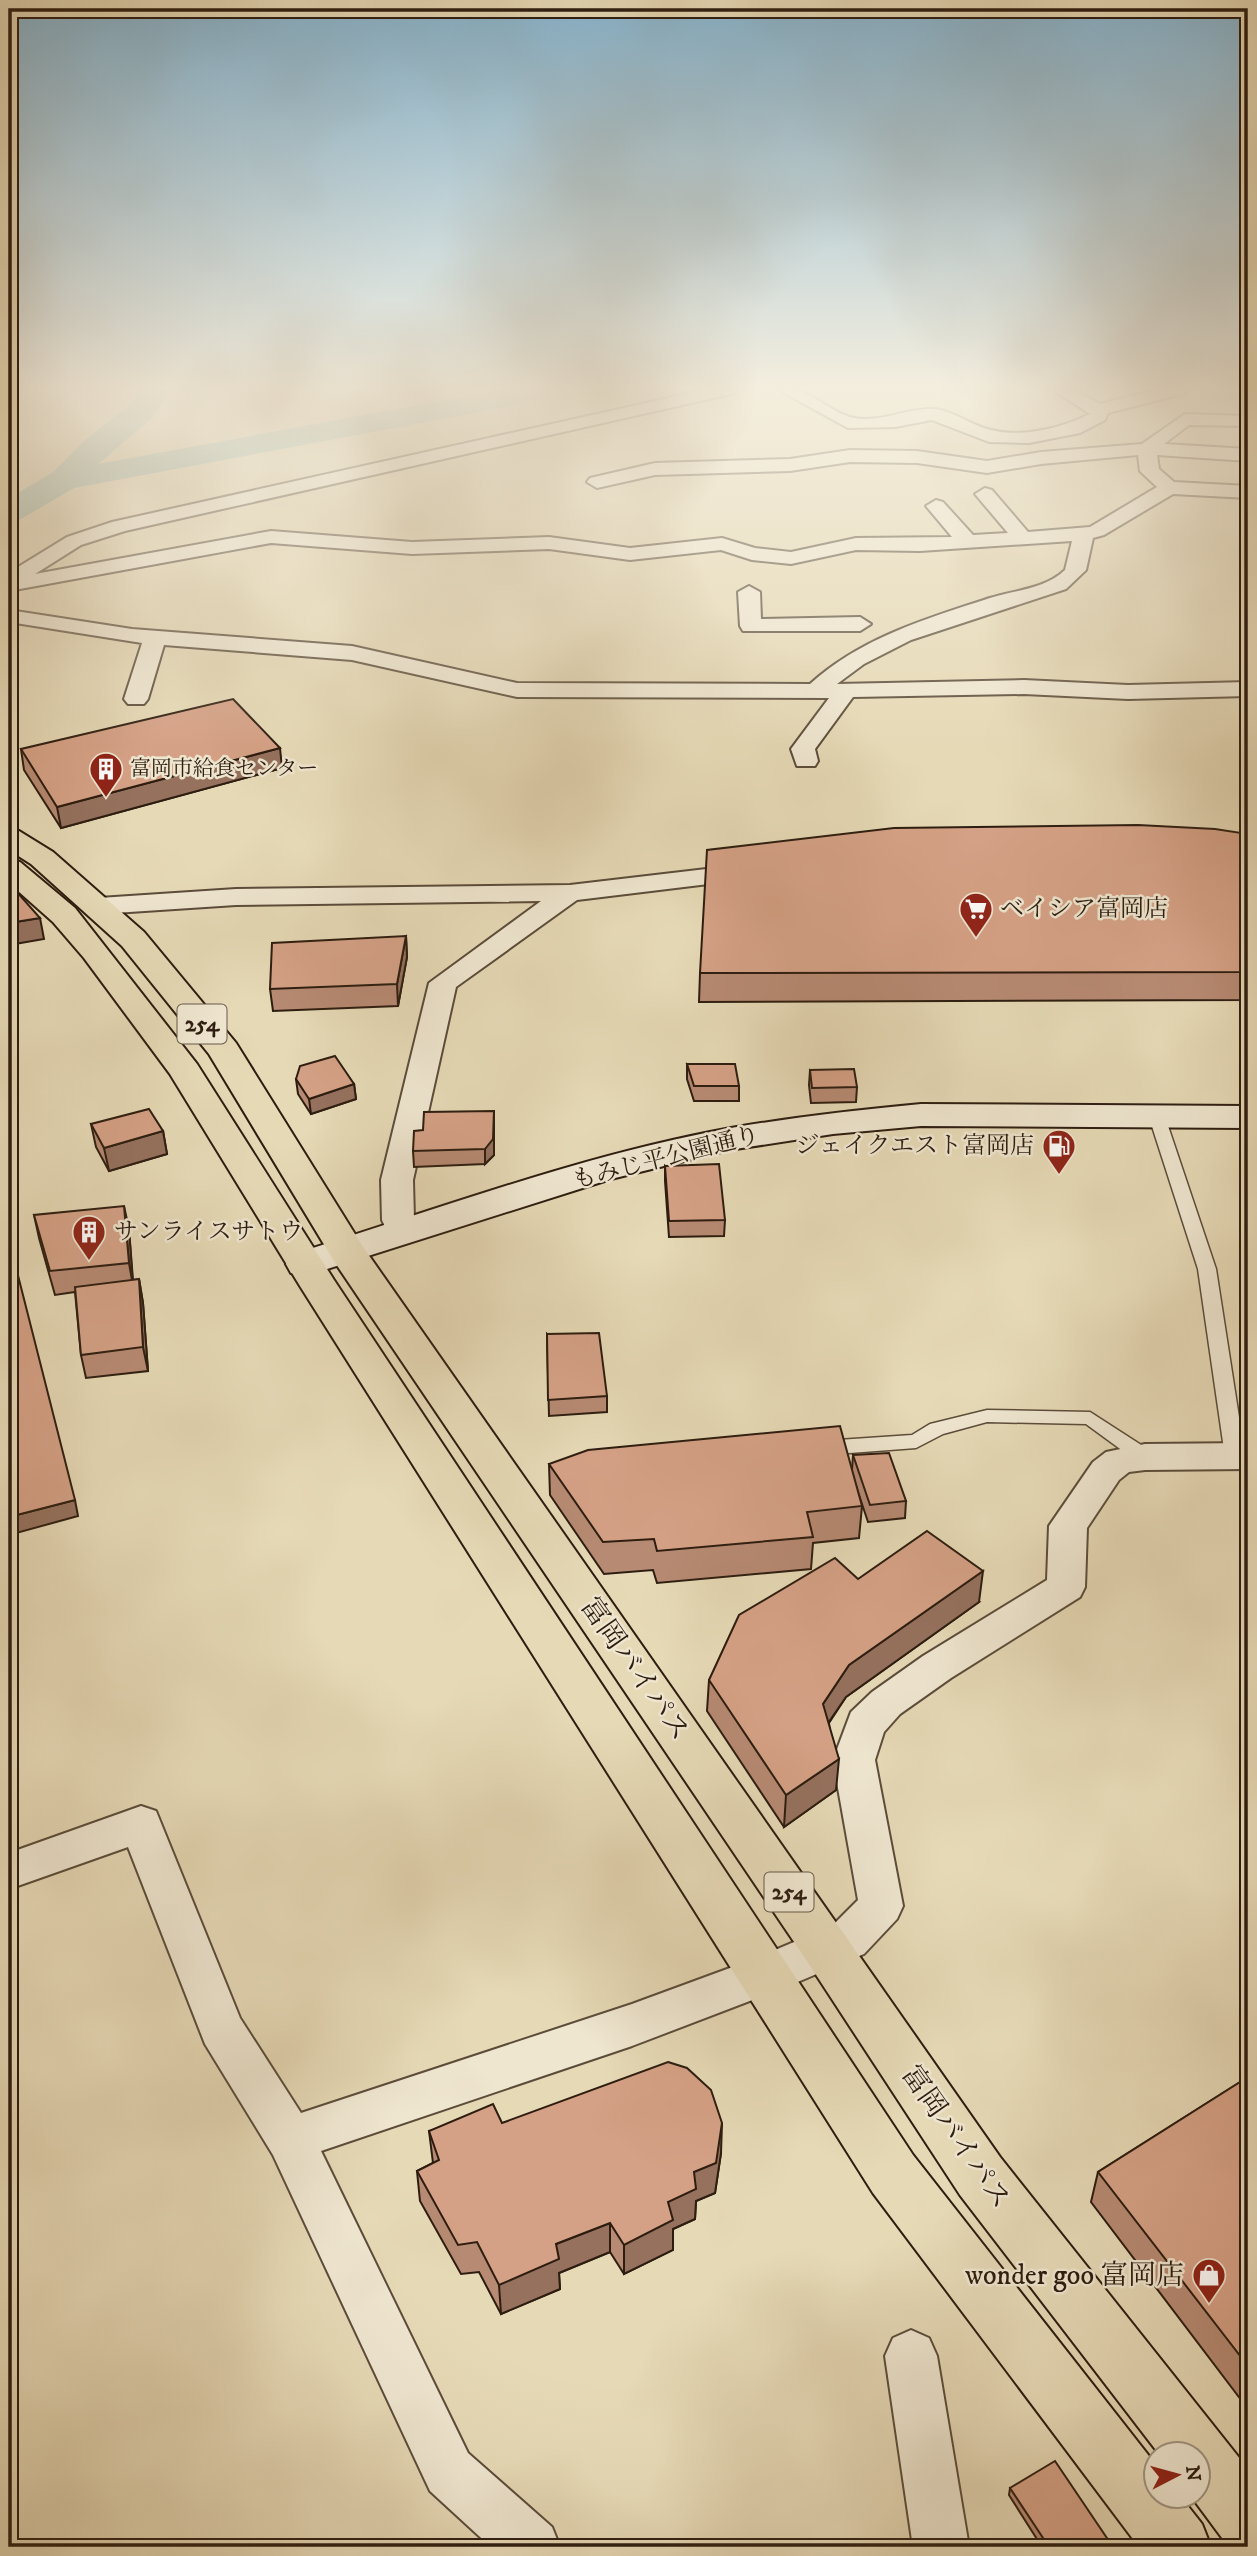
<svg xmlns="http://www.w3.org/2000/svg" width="1257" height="2556" font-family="'IM FELL DW Pica','Noto Serif JP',serif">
	<rect width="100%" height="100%" fill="#e6d9b6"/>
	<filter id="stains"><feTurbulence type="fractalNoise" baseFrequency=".00286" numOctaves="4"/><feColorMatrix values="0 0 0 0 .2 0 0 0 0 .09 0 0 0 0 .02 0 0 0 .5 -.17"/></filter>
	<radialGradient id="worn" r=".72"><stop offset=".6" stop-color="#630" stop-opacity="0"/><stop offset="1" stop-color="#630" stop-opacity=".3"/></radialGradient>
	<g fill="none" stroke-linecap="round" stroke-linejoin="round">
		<polygon fill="#96bab1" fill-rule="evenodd" points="142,389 173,389 151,419 98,464 505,389 550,389 546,396 506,407 74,488 21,519 9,522 9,498 52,473 83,442 129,405"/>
		<defs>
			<g id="lane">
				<polygon points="1157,1112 1165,1117 1216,1269 1245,1456 1242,1461 1228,1461 1225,1456 1198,1269 1149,1117"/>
				<polygon points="987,1410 1090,1412 1152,1452 1155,1457 1152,1462 1138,1462 1086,1424 987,1422 943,1434 916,1448 823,1455 816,1453 813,1448 816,1443 823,1441 912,1435 930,1424"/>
			</g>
			<g id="street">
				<path d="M 709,389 L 740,389 L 731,394 L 125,531 L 81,545 L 35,574 L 271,531 L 412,542 L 549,537 L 630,548 L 722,538 L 755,548 L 791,552 L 856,538 L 952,537 L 926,506 L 936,500 L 943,502 L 973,535 L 1008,533 L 975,494 L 985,488 L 992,490 L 1028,532 L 1090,527 L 1157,487 L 1140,471 L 1138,455 L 1041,464 L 987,473 L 917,463 L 850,462 L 790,471 L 655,475 L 597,488 L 587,482 L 590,478 L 655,463 L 790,459 L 850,450 L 917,451 L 987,461 L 1041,452 L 1142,444 L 1185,414 L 1248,416 L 1248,426 L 1189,425 L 1164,444 L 1248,449 L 1248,461 L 1157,455 L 1159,469 L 1174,482 L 1248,486 L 1248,498 L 1173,494 L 1104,535 L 1093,538 L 1086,570 L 1066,589 L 911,640 L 864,664 L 837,684 L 1024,680 L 1128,685 L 1248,682 L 1248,696 L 1128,699 L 1024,694 L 853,697 L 815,749 L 818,761 L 815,766 L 797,766 L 791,749 L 829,698 L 517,697 L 352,660 L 164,645 L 148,699 L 144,704 L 128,704 L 124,699 L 142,643 L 9,622 L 9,610 L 132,629 L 352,646 L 517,683 L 810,684 C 861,638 925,619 990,598 C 1016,590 1045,589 1065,570 L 1072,541 L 920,551 L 856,550 L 791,564 L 752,560 L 721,550 L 630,560 L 549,549 L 412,554 L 271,543 L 9,591 L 10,572 L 67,537 L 112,522 Z"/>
				<path d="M 777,389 C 810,386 822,408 850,417 C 878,425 908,407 935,409 C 954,411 972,426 991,430 C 1022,438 1062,428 1090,414 L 1052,389 L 1072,389 L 1100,404 L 1160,389 L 1188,389 L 1185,393 L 1108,413 L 1105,420 L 1080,433 L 1029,443 L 989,442 L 932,420 L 895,427 L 848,428 Z"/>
				<polygon points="749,586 760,592 761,619 860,617 871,624 860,631 743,631 740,626 738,592"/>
				<polygon points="749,864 758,866 762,872 758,878 577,900 456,987 413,1180 414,1220 418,1233 413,1240 402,1243 391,1240 382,1220 381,1180 429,983 541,901 236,905 99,914 90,912 86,906 90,900 99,898 236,889 570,885"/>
				<polygon points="1248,1443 1248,1469 1145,1470 1129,1472 1119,1480 1087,1528 1085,1587 1080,1597 951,1678 900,1714 884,1732 875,1760 903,1906 897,1919 864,1954 781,1989 632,2046 321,2151 468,2453 552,2527 560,2547 491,2547 430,2491 273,2155 205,2044 128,1847 9,1889 9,1853 141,1806 156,1811 240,2018 301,2113 632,2004 749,1961 832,1926 858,1900 833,1760 851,1712 872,1692 923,1656 1047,1580 1049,1526 1093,1462 1106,1452 1145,1444"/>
				<polygon points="911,2330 929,2338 937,2356 969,2547 913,2547 885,2356 893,2338"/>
			</g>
			<path id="secondary" d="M 921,1104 L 1248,1106 L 1248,1128 L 921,1126 L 833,1134 L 729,1150 L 611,1179 L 305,1276 L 291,1273 L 286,1264 L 291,1255 C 436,1210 582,1155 731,1128 C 794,1117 857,1110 921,1104 Z"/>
			<g id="highway">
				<polygon points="9,828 19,831 53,852 144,932 236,1043 363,1247 1000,2157 1248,2469 1248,2547 1225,2542 1191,2496 1198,2496 1198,2454 1159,2454 960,2195 809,1964 334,1261 209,1054 122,946 31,864 9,850"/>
				<polygon points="9,859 20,862 75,908 197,1064 334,1280 913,2155 1156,2465 1156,2496 1180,2496 1202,2524 1211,2547 1139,2547 873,2193 300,1286 170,1074 84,958 53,922 9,883"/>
			</g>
		</defs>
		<use href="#lane" stroke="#5b4c3a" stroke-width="3"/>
		<use href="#street" stroke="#5b4c3a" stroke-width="4"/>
		<use href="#secondary" stroke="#2d1d10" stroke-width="4"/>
		<use href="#highway" stroke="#2d1d10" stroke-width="4"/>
		<use href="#lane" fill="#efe6d0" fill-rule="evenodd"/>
		<use href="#street" fill="#efe6d0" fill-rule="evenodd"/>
		<use href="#secondary" fill="#efe6d0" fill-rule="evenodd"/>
		<use href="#highway" fill="#e6d9b6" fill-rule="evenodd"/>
	</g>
	<g fill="#b78a73" stroke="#2d1d10" stroke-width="2">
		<polygon points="21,749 282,768 61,828 24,770"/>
		<polygon points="1248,834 1248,1000 699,1002 700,973"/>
		<polygon points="406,936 407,957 398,1006 273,1011 270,989"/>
		<polygon points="687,1064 739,1086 739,1101 694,1101 687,1079"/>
		<polygon points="810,1070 857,1087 856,1102 811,1103 809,1085"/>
		<polygon points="296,1079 354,1084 356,1099 311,1114 298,1094"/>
		<polygon points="91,1124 163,1131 167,1154 109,1171 96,1147"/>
		<polygon points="494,1126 494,1155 485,1164 414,1167 413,1151 423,1130"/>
		<polygon points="665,1166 725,1220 724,1236 669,1237 665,1181"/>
		<polygon points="34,1215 129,1229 133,1280 139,1279 143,1303 148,1371 86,1378 81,1355 75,1292 55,1295 39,1238"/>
		<polygon points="547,1334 607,1396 607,1412 549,1416"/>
		<polygon points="853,1455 906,1501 905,1518 868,1522 856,1486 862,1506 859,1538 813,1543 811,1569 657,1583 653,1570 604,1574 550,1495 549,1464 852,1470"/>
		<polygon points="858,1579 979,1602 846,1697 829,1723 836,1790 784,1827 707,1711 709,1680"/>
		<polygon points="1248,2077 1248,2409 1091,2202 1098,2172"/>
		<polygon points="502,2123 721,2153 715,2193 696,2201 695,2219 673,2229 673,2250 624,2274 610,2252 559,2273 560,2289 501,2314 479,2272 461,2274 420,2201 417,2171 433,2163 429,2131"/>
		<polygon points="1010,2488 1113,2547 1042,2547 1009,2495"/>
	</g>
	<g fill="#95715e" stroke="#2d1d10" stroke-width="2">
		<polygon points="280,748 282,768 61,828 57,807"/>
		<polygon points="40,918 44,939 9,945 9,923"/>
		<polygon points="406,936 407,957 398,1006 397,984"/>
		<polygon points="354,1084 356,1099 311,1114 309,1099"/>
		<polygon points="494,1111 494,1155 485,1164 485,1149"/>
		<polygon points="163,1131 167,1154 109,1171 104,1148"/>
		<polygon points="124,1206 129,1229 133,1286 129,1263"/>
		<polygon points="139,1279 143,1303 148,1371 143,1347"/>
		<polygon points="75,1500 78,1516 9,1535 9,1517"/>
		<polygon points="983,1571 979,1602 846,1697 820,1735 823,1704 849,1665"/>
		<polygon points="839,1759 836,1790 784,1827 786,1795"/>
		<polygon points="722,2123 721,2153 715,2193 696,2201 695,2219 673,2229 673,2250 624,2274 624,2245 668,2202 694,2172"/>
		<polygon points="610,2223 610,2252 559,2273 560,2289 501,2314 499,2285 556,2244"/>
	</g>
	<g fill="#d5a186" stroke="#2d1d10" stroke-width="2">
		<polygon points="233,699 280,748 57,807 21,749"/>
		<polygon points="1138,825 1215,829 1248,834 1248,972 700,973 707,850 894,828"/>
		<polygon points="9,883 40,918 9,923"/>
		<polygon points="406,936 397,984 270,989 272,943"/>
		<polygon points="335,1056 354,1084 309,1099 296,1079 300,1066"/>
		<polygon points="687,1064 735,1064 739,1086 694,1086"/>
		<polygon points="854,1069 857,1087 812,1088 810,1070"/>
		<polygon points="149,1109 163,1131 104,1148 91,1124"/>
		<polygon points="494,1111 493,1139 485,1149 413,1151 414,1131 423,1130 424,1112"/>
		<polygon points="719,1164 725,1220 669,1221 665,1166"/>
		<polygon points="124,1206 129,1263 50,1271 34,1215"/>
		<polygon points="9,1240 75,1500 9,1517"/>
		<polygon points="139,1279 143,1347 81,1355 75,1287"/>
		<polygon points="599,1333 607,1396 548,1400 547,1334"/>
		<polygon points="840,1426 862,1506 807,1512 813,1537 657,1551 654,1539 603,1542 549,1464 588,1450"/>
		<polygon points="889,1453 906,1501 870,1505 853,1455"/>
		<polygon points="927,1531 983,1571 849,1665 823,1704 839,1759 786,1795 709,1680 739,1615 835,1558 858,1579"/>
		<polygon points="668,2062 687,2068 711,2090 722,2123 716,2163 694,2172 696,2189 668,2202 673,2220 624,2245 610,2223 556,2244 559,2259 499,2285 477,2242 458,2245 417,2171 439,2160 429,2131 493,2104 502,2123"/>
		<polygon points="1248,2077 1248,2366 1098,2172"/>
		<polygon points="1055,2461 1113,2547 1049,2547 1010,2488"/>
	</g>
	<linearGradient id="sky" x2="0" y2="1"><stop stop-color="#87b6d2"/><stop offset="0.52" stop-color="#f4eede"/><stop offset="1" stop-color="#f4eede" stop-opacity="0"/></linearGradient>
	<rect width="1257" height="746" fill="url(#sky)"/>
	<defs>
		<symbol id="building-pin" viewBox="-11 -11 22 30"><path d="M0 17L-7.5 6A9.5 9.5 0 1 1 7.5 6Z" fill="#8f2418" stroke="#efe6d0"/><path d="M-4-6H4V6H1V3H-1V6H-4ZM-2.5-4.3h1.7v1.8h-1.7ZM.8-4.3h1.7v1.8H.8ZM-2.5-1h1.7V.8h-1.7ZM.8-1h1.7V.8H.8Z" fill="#fff"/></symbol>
		<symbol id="supermarket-pin" viewBox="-11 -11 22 30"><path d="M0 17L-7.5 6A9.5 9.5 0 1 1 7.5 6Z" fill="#8f2418" stroke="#efe6d0"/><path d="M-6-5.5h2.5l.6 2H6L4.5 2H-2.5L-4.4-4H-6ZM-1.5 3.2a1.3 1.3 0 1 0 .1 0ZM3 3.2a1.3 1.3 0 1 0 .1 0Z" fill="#fff"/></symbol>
		<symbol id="fuel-pin" viewBox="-11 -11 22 30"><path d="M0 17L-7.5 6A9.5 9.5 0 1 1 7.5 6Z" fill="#8f2418" stroke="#efe6d0"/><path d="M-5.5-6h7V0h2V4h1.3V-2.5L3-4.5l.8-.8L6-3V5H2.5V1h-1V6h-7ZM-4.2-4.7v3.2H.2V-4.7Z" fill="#fff"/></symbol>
		<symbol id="shop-pin" viewBox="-11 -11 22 30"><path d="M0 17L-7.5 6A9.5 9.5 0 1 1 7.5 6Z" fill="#8f2418" stroke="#efe6d0"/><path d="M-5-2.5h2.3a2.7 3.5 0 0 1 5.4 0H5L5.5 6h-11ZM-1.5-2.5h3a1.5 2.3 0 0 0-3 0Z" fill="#fff"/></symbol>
	</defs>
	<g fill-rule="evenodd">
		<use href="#building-pin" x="87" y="750" width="38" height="52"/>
		<use href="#supermarket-pin" x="957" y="890" width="38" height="52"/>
		<use href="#fuel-pin" x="1040" y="1127" width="38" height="52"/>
		<use href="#building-pin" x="70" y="1213" width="38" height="52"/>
		<use href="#shop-pin" x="1190" y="2256" width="38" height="52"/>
	</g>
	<g text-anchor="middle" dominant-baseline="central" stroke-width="5" stroke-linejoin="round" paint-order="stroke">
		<g font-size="21" fill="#2d1d10" stroke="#efe6d0" text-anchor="start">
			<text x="130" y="769">富岡市給食センター</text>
		</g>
		<g fill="#efe6d0" stroke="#67594a" stroke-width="2">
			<rect x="177.5" y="1004.5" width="49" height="39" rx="5"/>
			<rect x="764.5" y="1872.5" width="49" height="39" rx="5"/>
		</g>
		<g font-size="23" font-weight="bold" fill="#2d1d10">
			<text x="202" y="1024">254</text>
			<text x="789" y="1892">254</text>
		</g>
		<g font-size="24" fill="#2d1d10" stroke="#efe6d0" text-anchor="start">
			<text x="1000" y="909">ベイシア富岡店</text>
			<text x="1034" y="1146" text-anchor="end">ジェイクエスト富岡店</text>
			<text x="114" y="1232">サンライスサトウ</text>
		</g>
		<g font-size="24" fill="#2d1d10" stroke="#efe6d0">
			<text transform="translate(666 1158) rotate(-14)">もみじ平公園通り</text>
		</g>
		<g font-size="28" fill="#2d1d10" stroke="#efe6d0">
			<text transform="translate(635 1669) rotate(55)">富岡バイパス</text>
			<text transform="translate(956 2137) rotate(55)">富岡バイパス</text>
		</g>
		<g font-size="28" fill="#2d1d10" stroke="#efe6d0" text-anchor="end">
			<text x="1184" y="2275">wonder goo 富岡店</text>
		</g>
	</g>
	<rect width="1257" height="2556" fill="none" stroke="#e6d9b6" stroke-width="35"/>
	<rect x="10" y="10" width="1236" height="2535" fill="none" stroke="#2d1d10" stroke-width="3.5"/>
	<rect x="18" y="18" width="1222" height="2521" fill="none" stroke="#2d1d10" stroke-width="2"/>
	<g transform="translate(1177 2475) rotate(84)"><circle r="33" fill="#efe6d0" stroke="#a19683" stroke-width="2"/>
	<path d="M0-5L12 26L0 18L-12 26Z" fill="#8f2418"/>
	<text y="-10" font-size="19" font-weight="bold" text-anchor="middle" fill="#2d1d10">N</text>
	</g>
	<rect width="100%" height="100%" filter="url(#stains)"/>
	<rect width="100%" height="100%" fill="url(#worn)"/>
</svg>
